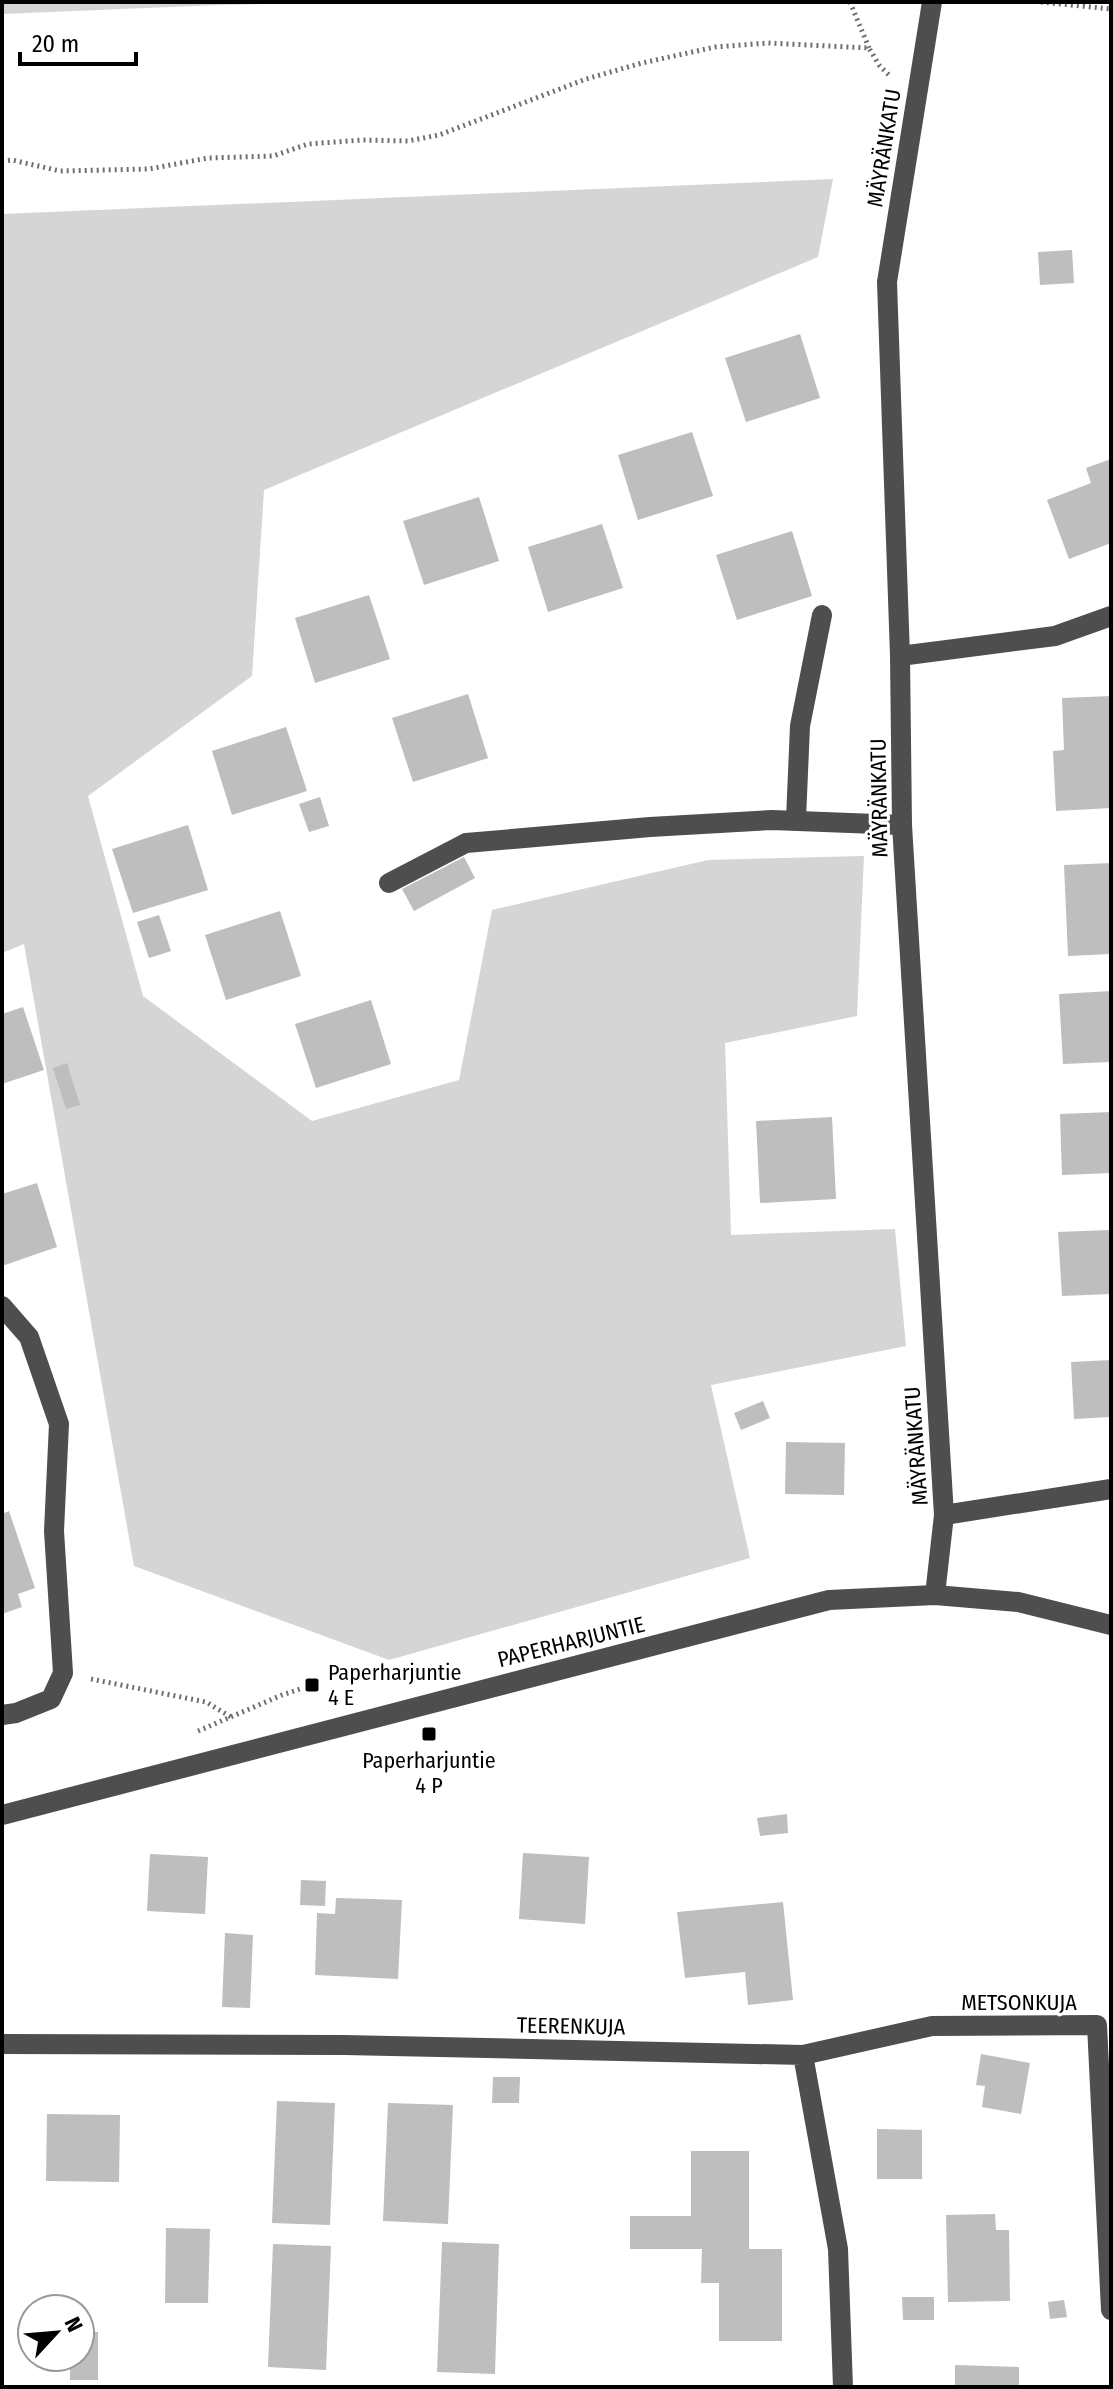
<svg xmlns="http://www.w3.org/2000/svg" width="1113" height="2389" font-family="'Fira Sans Condensed',sans-serif">
	<rect width="100%" height="100%" fill="#fff"/>
	<g fill="#d5d5d5">
		<polygon points="2,2 387,2 218,5 2,14"/>
		<polygon points="833,179 818,257 264,490 252,676 88,796 143,996 312,1121 459,1080 492,910 708,860 864,856 857,1016 725,1043 731,1235 895,1229 906,1346 711,1385 750,1558 389,1660 134,1566 24,944 2,953 2,214"/>
	</g>
	<g fill="#bebebe">
		<polygon points="1072,250 1074,283 1040,285 1038,252"/>
		<polygon points="800,334 820,398 746,422 725,358"/>
		<polygon points="692,432 713,496 638,520 618,455"/>
		<polygon points="1111,459 1111,543 1069,559 1047,500 1091,483 1086,468"/>
		<polygon points="479,497 499,561 424,585 403,521"/>
		<polygon points="602,524 623,588 548,612 528,547"/>
		<polygon points="792,531 812,596 737,620 716,555"/>
		<polygon points="369,595 390,659 315,683 295,618"/>
		<polygon points="468,694 488,758 413,782 392,718"/>
		<polygon points="1111,696 1111,808 1056,811 1053,751 1064,750 1062,698"/>
		<polygon points="286,727 307,791 232,815 212,751"/>
		<polygon points="320,797 329,826 309,832 299,804"/>
		<polygon points="188,825 208,890 133,913 112,849"/>
		<polygon points="464,857 475,878 414,911 402,889"/>
		<polygon points="1111,863 1111,954 1068,956 1064,865"/>
		<polygon points="280,911 301,976 226,1000 205,935"/>
		<polygon points="159,915 171,951 149,958 137,922"/>
		<polygon points="1111,991 1111,1062 1063,1064 1059,994"/>
		<polygon points="371,1000 391,1064 316,1088 295,1024"/>
		<polygon points="23,1007 44,1070 2,1084 2,1014"/>
		<polygon points="67,1063 80,1105 66,1109 53,1068"/>
		<polygon points="1111,1112 1111,1173 1062,1175 1060,1114"/>
		<polygon points="832,1117 836,1199 760,1203 756,1121"/>
		<polygon points="37,1183 57,1247 2,1266 2,1194"/>
		<polygon points="1109,1230 1111,1294 1062,1296 1058,1232"/>
		<polygon points="1111,1360 1111,1417 1074,1419 1071,1362"/>
		<polygon points="763,1401 770,1418 741,1430 734,1413"/>
		<polygon points="786,1442 845,1443 844,1495 785,1494"/>
		<polygon points="9,1511 35,1588 18,1594 22,1607 2,1614 2,1514"/>
		<polygon points="787,1814 788,1833 760,1836 757,1818"/>
		<polygon points="523,1853 589,1857 585,1924 519,1919"/>
		<polygon points="150,1854 208,1857 205,1914 147,1911"/>
		<polygon points="301,1880 326,1881 325,1906 300,1905"/>
		<polygon points="336,1898 402,1900 398,1979 315,1975 317,1913 335,1914"/>
		<polygon points="783,1902 793,2000 748,2005 745,1972 685,1978 677,1912"/>
		<polygon points="225,1933 253,1935 250,2008 222,2007"/>
		<polygon points="981,2054 1030,2063 1021,2114 982,2107 985,2086 976,2085"/>
		<polygon points="493,2077 520,2077 519,2103 492,2103"/>
		<polygon points="277,2101 335,2103 330,2225 272,2223"/>
		<polygon points="388,2103 453,2105 448,2224 383,2221"/>
		<polygon points="47,2114 120,2115 119,2182 46,2181"/>
		<polygon points="877,2129 922,2130 922,2179 877,2179"/>
		<polygon points="691,2151 749,2151 749,2249 782,2249 782,2341 719,2341 719,2283 701,2283 702,2249 630,2249 630,2216 691,2216"/>
		<polygon points="995,2214 996,2230 1009,2230 1010,2301 948,2302 946,2215"/>
		<polygon points="166,2228 210,2229 208,2303 165,2303"/>
		<polygon points="442,2242 499,2244 495,2374 437,2372"/>
		<polygon points="273,2244 331,2246 326,2370 268,2367"/>
		<polygon points="902,2297 934,2297 934,2320 903,2320"/>
		<polygon points="1064,2300 1067,2317 1050,2319 1048,2302"/>
		<polygon points="80,2332 98,2332 98,2380 70,2380 70,2357 80,2357"/>
		<polygon points="955,2365 1019,2367 1019,2387 955,2387"/>
	</g>
	<g fill="none" stroke-linecap="round" stroke-linejoin="round">
		<g stroke="#707070" stroke-width="5" stroke-dasharray="2 4" stroke-linecap="butt">
			<polyline points="850,2 869,48"/>
			<polyline points="1041,2 1111,9"/>
			<polyline points="2,161 12,160 60,171 149,169 208,158 273,156 308,144 362,140 408,141 439,135 586,79 642,63 715,47 768,43 869,48 879,65 891,77"/>
			<polyline points="91,1679 206,1702 231,1717"/>
			<polyline points="198,1731 282,1695 312,1685"/>
		</g>
		<g stroke="#4e4e4e" stroke-width="20">
			<polyline points="932,2 887,282 900,656 902,825 944,1515 935,1595"/>
			<polyline points="900,656 1055,636 1111,616"/>
			<polyline points="796,819 800,726 822,615"/>
			<polyline points="389,883 466,843 650,827 772,820 902,825"/>
			<polyline points="2,1306 29,1337 59,1424 54,1531 63,1673 51,1699 16,1713 2,1715"/>
			<polyline points="944,1515 1111,1489"/>
			<polyline points="2,1815 829,1600 935,1595 1018,1602 1111,1625"/>
			<polyline points="2,2044 344,2045 803,2055 838,2249 843,2387"/>
			<polyline points="803,2055 932,2026 1097,2025 1111,2310"/>
		</g>
	</g>
	<g fill="#000" stroke="#fff" stroke-width="3">
		<rect x="304" y="1677" width="16" height="16" rx="4"/>
		<rect x="421" y="1726" width="16" height="16" rx="4"/>
	</g>
	<g text-anchor="middle" dominant-baseline="central" stroke-width="6" stroke-linejoin="round" paint-order="stroke">
		<g font-size="22" fill="#000" stroke="#fff">
			<text transform="translate(884 148) rotate(-81)">MÄYRÄNKATU</text>
			<text transform="translate(879 798) rotate(-91)">MÄYRÄNKATU</text>
			<text transform="translate(916 1446) rotate(-94)">MÄYRÄNKATU</text>
			<text transform="translate(571 1642) rotate(-14)">PAPERHARJUNTIE</text>
			<text x="1019" y="2002">METSONKUJA</text>
			<text transform="translate(571 2026) rotate(1)">TEERENKUJA</text>
		</g>
		<g font-size="22" fill="#000" stroke="#fff" text-anchor="start">
			<text x="328" y="1672">Paperharjuntie<tspan x="328" dy="25">4 E</tspan></text>
			<text x="429" y="1760" text-anchor="middle">Paperharjuntie<tspan x="429" dy="25">4 P</tspan></text>
		</g>
	</g>
	<rect width="1113" height="2389" fill="none" stroke="#000000" stroke-width="8"/>
	<g transform="translate(56 2333) rotate(64)"><circle r="38" fill="#ffffff" stroke="#999999" stroke-width="2"/>
	<path d="M0-6L14 30L0 20L-14 30Z" fill="#000000"/>
	<text y="-12" font-size="22" font-weight="bold" text-anchor="middle" fill="#000000">N</text>
	</g>
	<path d="M20 52v12h116v-12" fill="none" stroke="#000000" stroke-width="4"/>
	<text x="32" y="52" font-size="24" fill="#000000" stroke="#ffffff" stroke-width="6" paint-order="stroke">20 m</text>
</svg>
